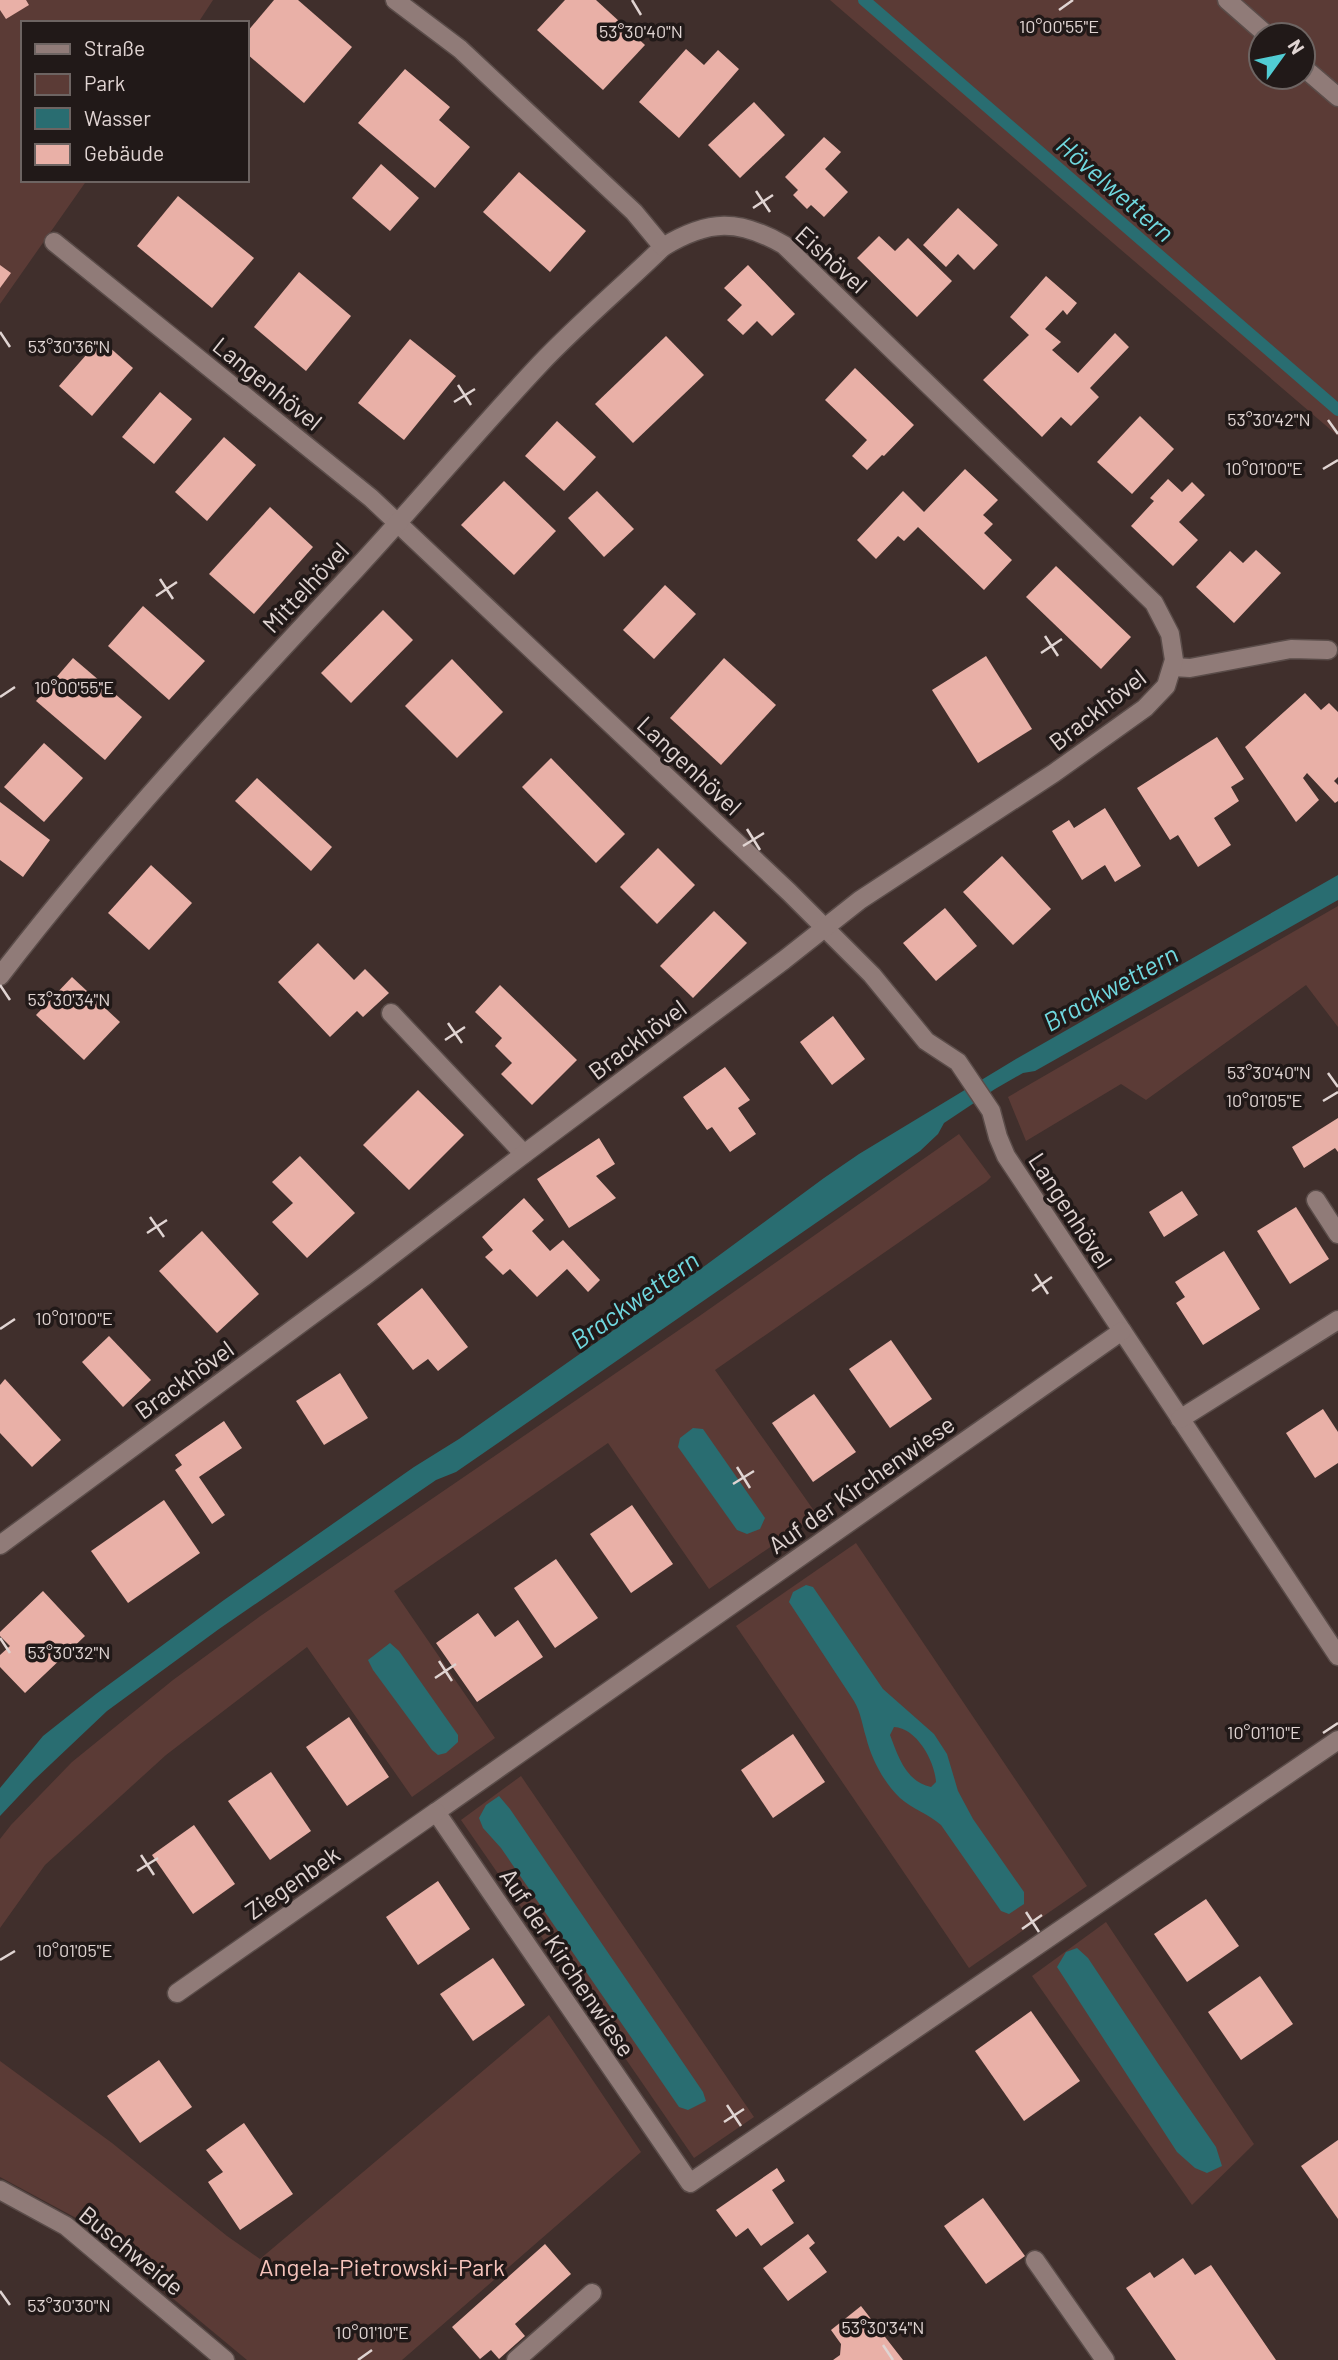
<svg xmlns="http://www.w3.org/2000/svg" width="1338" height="2360" font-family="Barlow,sans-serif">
	<rect width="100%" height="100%" fill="#402f2c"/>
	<g fill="#5b3b36" fill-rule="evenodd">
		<polygon points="0,0 213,0 198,23 23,23 23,180 87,180 0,304"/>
		<path d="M 830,0 L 1338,0 L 1338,436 L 845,13 ZM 1261,35 L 1303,35 L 1303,77 L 1261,77 Z"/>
		<polygon points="1338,906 1338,1027 1306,985 1146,1100 1121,1084 1026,1141 1008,1097"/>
		<polygon points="959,1134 991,1177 986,1182 715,1370 817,1515 709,1589 608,1443 394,1591 495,1738 412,1797 307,1647 166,1755 45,1865 0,1928 0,1839 11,1825 72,1762 173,1680 259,1617 698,1317"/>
		<polygon points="856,1543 1087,1886 969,1968 736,1626"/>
		<polygon points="521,1776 754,2117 694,2158 461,1820"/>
		<polygon points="1106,1922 1254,2144 1192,2205 1032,1976"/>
		<polygon points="549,2015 641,2152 402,2360 247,2360 76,2218 0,2177 0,2061 112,2143 227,2236 260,2259"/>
	</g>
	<g fill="#296d71" fill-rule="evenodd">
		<polygon points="1338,875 1338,900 1035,1071 1023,1073 995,1089 944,1123 938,1134 920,1151 456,1472 436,1480 219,1629 107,1711 33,1781 0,1816 0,1788 43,1736 96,1694 224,1600 414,1467 459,1439 706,1265 824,1178 859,1154 1016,1059"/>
		<polygon points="693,1428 703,1429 765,1518 760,1529 747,1534 737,1530 678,1447 680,1438"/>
		<path d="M 806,1585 L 813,1587 L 883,1689 L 934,1734 L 947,1754 L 958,1791 L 973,1819 L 1024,1892 L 1024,1904 L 1009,1914 L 1001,1911 L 941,1825 C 929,1814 912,1809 900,1798 C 884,1783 871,1758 866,1737 C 862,1724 861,1713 854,1701 L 789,1602 L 793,1592 ZM 894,1727 C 917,1728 935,1762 936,1782 L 931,1787 C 906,1782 898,1756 890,1735 Z"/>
		<polygon points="390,1643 399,1651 458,1735 458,1742 446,1753 438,1755 432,1750 373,1670 368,1660"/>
		<polygon points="499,1796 510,1809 684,2064 703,2092 706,2101 688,2110 679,2107 501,1848 483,1828 479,1818 486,1805"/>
		<polygon points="1077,1948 1088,1958 1159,2065 1216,2147 1222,2166 1207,2173 1195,2168 1177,2152 1057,1967 1066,1952"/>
	</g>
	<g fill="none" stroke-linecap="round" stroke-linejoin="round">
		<polyline stroke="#296d71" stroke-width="12" points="864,0 1338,410"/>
	</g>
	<g fill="#e9b0a7">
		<polygon points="0,0 26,0 29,5 6,19 0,10"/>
		<polygon points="274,0 298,0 352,47 304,103 247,54 247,32"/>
		<polygon points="565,0 596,0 645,45 603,90 537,30"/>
		<polygon points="686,49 704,65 718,50 739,69 679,138 639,102"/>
		<polygon points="405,69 450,107 439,120 470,147 435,188 358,123"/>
		<polygon points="754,102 785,135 740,178 708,145"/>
		<polygon points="824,137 841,152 825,169 848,192 824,217 811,205 807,209 793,195 798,190 785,177"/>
		<polygon points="381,164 419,198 390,231 352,198"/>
		<polygon points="519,172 586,231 550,272 483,212"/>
		<polygon points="178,196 254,258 212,308 137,246"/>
		<polygon points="958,208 998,245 974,270 958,254 946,267 923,245"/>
		<polygon points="879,236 895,251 908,238 952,281 917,317 857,258"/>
		<polygon points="0,265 11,273 0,288"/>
		<polygon points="748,265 795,314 772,336 757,321 743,335 727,320 742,305 724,288"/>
		<polygon points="299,272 351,316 306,371 254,327"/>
		<polygon points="1046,276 1077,303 1067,315 1063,310 1045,329 1061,342 1052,350 1078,373 1115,333 1129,347 1090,388 1099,397 1071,426 1061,417 1042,437 983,380 1029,335 1010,317"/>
		<polygon points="666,336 704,375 633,443 595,404"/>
		<polygon points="100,339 133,368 92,416 59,386"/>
		<polygon points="410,339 456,376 404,440 358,403"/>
		<polygon points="855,368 914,425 884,456 882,455 867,470 852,456 867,440 825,400"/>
		<polygon points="160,392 192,419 154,464 122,437"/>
		<polygon points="1140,416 1174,449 1132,494 1097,462"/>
		<polygon points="557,421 596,457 564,491 525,456"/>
		<polygon points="224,437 256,465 207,521 175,492"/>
		<polygon points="965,469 998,500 983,515 993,524 984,533 1012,560 984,590 918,527 904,541 898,536 876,559 857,540 903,491 924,512"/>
		<polygon points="1168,479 1182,492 1192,482 1205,495 1179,522 1198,540 1173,566 1131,526 1154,501 1150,498"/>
		<polygon points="504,481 556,531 514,575 461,525"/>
		<polygon points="597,491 634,529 604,557 568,518"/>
		<polygon points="270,507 313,547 254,614 209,574"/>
		<polygon points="1256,550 1281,573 1234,623 1196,587 1230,551 1243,563"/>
		<polygon points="1056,566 1131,637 1101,669 1026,597"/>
		<polygon points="665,585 696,614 654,659 623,630"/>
		<polygon points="143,606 205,661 169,700 108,646"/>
		<polygon points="383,610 413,640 351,703 321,673"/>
		<polygon points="986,656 1032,729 978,763 932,690"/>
		<polygon points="73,658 142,717 105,760 36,701"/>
		<polygon points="724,658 776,705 721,765 670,718"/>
		<polygon points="452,659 503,712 457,758 405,706"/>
		<polygon points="1305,693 1321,710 1329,703 1338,712 1338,777 1334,781 1338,785 1338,801 1335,803 1307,773 1303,778 1319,800 1296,822 1245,747"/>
		<polygon points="1217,737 1244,779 1231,787 1239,801 1214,818 1231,845 1198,867 1178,835 1170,840 1137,788"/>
		<polygon points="44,743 83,778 44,822 4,787"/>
		<polygon points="551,758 625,834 596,863 522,787"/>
		<polygon points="257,778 332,847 311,871 235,801"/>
		<polygon points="0,802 50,840 23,877 0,860"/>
		<polygon points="1105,808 1141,866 1115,882 1105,865 1082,880 1052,831 1069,820 1074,828"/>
		<polygon points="658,848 695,885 657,924 620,887"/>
		<polygon points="1002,856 1051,909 1013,945 963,892"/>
		<polygon points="151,865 192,903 149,950 108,913"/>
		<polygon points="945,908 977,946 936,981 903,943"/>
		<polygon points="714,911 747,943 693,998 660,966"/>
		<polygon points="318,943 354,980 365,969 389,993 363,1017 357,1011 330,1037 278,982"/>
		<polygon points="72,977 120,1022 84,1060 36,1015"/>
		<polygon points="500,985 577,1060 532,1105 501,1074 512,1063 495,1046 502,1038 475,1012"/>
		<polygon points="833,1016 865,1059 832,1085 800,1042"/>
		<polygon points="725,1067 750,1100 738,1108 756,1134 730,1152 712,1127 707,1130 683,1097"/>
		<polygon points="418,1090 464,1135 409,1190 363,1145"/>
		<polygon points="1338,1118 1338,1152 1335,1148 1304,1168 1292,1147"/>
		<polygon points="599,1138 615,1164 596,1176 616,1198 569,1228 537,1179"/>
		<polygon points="300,1156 355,1213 307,1258 272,1222 293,1203 272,1182"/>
		<polygon points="1182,1191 1198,1215 1164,1237 1149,1212"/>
		<polygon points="524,1198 544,1220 532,1231 550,1251 563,1240 600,1280 588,1292 567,1269 537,1297 510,1269 503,1275 485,1257 493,1250 482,1237"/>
		<polygon points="1296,1207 1329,1259 1290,1284 1257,1231"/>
		<polygon points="202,1231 259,1294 217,1333 159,1271"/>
		<polygon points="1224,1251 1260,1309 1203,1345 1176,1303 1185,1297 1175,1282"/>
		<polygon points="422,1288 468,1347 438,1371 428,1359 413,1370 377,1324"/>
		<polygon points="109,1336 151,1380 123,1407 82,1362"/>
		<polygon points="891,1340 932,1399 890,1428 849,1369"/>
		<polygon points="340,1373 368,1418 324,1445 296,1401"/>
		<polygon points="5,1379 61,1440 32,1467 0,1433 0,1385"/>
		<polygon points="814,1394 856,1452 813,1482 772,1423"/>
		<polygon points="1323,1409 1338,1432 1338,1463 1315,1478 1286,1433"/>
		<polygon points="224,1421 242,1448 199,1477 225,1515 212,1524 175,1470 182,1465 175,1455"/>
		<polygon points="164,1500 200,1553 128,1603 91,1551"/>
		<polygon points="632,1505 673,1564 631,1593 590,1534"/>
		<polygon points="556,1559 598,1618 555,1648 514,1588"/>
		<polygon points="43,1591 85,1636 25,1693 0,1667 0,1655 10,1646 0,1636 0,1632"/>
		<polygon points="478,1613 495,1637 518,1620 543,1657 477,1702 436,1643"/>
		<polygon points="349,1717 389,1777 347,1806 306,1747"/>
		<polygon points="793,1734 825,1782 773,1818 741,1770"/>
		<polygon points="271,1772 311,1831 270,1860 228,1801"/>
		<polygon points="194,1825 235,1884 193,1914 152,1855"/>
		<polygon points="438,1881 470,1929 418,1965 386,1917"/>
		<polygon points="1206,1899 1239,1946 1187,1982 1154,1934"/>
		<polygon points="493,1958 525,2005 473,2041 440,1994"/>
		<polygon points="1260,1976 1293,2024 1241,2060 1208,2012"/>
		<polygon points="1031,2011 1080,2081 1024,2121 975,2051"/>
		<polygon points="159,2060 192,2107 140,2143 107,2096"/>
		<polygon points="244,2123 293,2194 240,2230 208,2182 223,2172 206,2150"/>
		<polygon points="1338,2140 1338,2219 1301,2166"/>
		<polygon points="777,2168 785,2181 772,2190 794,2223 761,2246 748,2228 736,2237 716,2210"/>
		<polygon points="983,2198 1025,2256 986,2284 944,2226"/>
		<polygon points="808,2234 815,2243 809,2248 827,2272 788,2301 763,2268"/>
		<polygon points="545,2244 571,2274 515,2324 525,2336 499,2359 491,2350 480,2359 452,2327"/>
		<polygon points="1183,2258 1195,2275 1211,2265 1276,2360 1176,2360 1126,2288 1150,2272 1154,2278"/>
		<polygon points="861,2306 903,2360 833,2360 840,2355 841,2344 831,2330"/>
	</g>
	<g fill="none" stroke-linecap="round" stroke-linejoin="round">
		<defs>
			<g id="service">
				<polyline points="1227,0 1267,35"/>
				<polyline points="1303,67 1338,97"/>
				<polyline points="391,1013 524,1154"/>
				<polyline points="1316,1200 1338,1234"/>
				<polyline points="0,2190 66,2226 225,2360"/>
				<polyline points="1035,2260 1105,2360"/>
				<polyline points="516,2360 592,2293"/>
			</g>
			<g id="minor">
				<polyline points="54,242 371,498 789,892 872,975 926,1041 958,1062 991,1111 998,1137 1006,1156 1338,1656"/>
				<polyline points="1173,667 1190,668 1291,649 1328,650"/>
				<path d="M 0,976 C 110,833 233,701 356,569 C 418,502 477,431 540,364 C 579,323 623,286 663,247"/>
				<polyline points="1122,1331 436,1812 690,2183 1338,1740"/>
				<polyline points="1180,1419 1338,1320"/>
				<path d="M 0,1545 L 365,1276 L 524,1154 L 784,960 L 860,900 L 1054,773 L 1145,708 L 1166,686 L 1174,660 L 1170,634 L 1154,603 L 784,245 C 739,219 709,219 663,247 L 634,212 L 460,49 L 395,0"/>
				<polyline points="177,1993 436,1812"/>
			</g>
		</defs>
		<use href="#service" stroke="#5a4c49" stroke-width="21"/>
		<use href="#minor" stroke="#5a4c49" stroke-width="21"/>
		<use href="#service" stroke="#907b78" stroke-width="18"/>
		<use href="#minor" stroke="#907b78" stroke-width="18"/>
	</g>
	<path fill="none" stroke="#e0d4d2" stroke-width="2.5" d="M 632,0 L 641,15M 1059,10 L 1073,0M 756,191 L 770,212M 753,208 L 773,195M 0,332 L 10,347M 458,385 L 471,405M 454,402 L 475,389M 1328,420 L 1338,434M 1323,469 L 1338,460M 160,579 L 173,599M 156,596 L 177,582M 1045,636 L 1058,656M 1041,653 L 1062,639M 0,697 L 15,687M 747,829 L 760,850M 743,846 L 764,833M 0,985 L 10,1000M 448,1023 L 462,1043M 445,1040 L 465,1027M 1328,1073 L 1338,1087M 1323,1101 L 1338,1092M 150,1217 L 164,1237M 147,1233 L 167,1220M 1035,1274 L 1048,1294M 1032,1291 L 1052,1277M 0,1329 L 15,1319M 737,1467 L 750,1488M 733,1484 L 754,1471M 0,1638 L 10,1653M 439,1661 L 452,1681M 435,1678 L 456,1664M 1323,1733 L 1338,1723M 141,1855 L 154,1875M 137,1871 L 158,1858M 1026,1912 L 1039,1932M 1022,1929 L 1042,1915M 0,1960 L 15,1951M 727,2105 L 741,2126M 724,2122 L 744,2109M 0,2291 L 10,2305M 883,2345 L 893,2360M 358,2360 L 372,2350"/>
	<g text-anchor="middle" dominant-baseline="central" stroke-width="7" stroke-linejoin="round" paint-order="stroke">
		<g font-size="24" fill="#e0d4d2" stroke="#211918">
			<text transform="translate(832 259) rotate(42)">Eishövel</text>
			<text transform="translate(268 383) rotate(39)">Langenhövel</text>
			<text transform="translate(305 587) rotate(-47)">Mittelhövel</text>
			<text transform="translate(1097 709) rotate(-38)">Brackhövel</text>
			<text transform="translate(690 765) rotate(43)">Langenhövel</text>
			<text transform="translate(637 1039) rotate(-37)">Brackhövel</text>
			<text transform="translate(1071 1210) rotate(57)">Langenhövel</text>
			<text transform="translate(184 1379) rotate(-36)">Brackhövel</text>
			<text transform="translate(861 1484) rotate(-35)">Auf der Kirchenwiese</text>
			<text transform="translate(292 1882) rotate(-35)">Ziegenbek</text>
			<text transform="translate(568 1962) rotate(56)">Auf der Kirchenwiese</text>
			<text transform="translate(132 2250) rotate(39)">Buschweide</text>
		</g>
		<g font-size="24" fill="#f6c4bc" stroke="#211918">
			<text x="382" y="2266">Angela-Pietrowski-Park</text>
		</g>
		<g font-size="26" font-style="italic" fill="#70d8df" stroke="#211918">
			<text transform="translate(1116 188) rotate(41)">Hövelwettern</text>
			<text transform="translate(1110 987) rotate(-29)">Brackwettern</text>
			<text transform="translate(634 1299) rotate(-35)">Brackwettern</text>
		</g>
	</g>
	<g font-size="18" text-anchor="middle" fill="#e0d4d2" stroke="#211918" stroke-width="7" stroke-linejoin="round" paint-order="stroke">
		<text x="1059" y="33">10°00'55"E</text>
		<text x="641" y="38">53°30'40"N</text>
		<text x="69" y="353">53°30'36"N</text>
		<text x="1269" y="426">53°30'42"N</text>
		<text x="1264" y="475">10°01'00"E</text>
		<text x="74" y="694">10°00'55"E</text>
		<text x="69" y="1006">53°30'34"N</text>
		<text x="1269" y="1079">53°30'40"N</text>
		<text x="1264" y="1107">10°01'05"E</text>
		<text x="74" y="1325">10°01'00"E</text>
		<text x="69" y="1659">53°30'32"N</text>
		<text x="1264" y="1739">10°01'10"E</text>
		<text x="74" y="1957">10°01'05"E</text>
		<text x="69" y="2312">53°30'30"N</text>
		<text x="883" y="2334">53°30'34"N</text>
		<text x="372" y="2339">10°01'10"E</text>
	</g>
	<rect x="21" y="21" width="228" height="161" fill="#211918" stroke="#6d6462" stroke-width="2"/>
	<rect x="35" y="44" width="35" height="10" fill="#907b78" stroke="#6d6462" stroke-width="2"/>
	<text x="84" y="56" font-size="21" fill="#e0d4d2">Straße</text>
	<rect x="35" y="74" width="35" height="21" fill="#5b3b36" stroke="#6d6462" stroke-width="2"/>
	<text x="84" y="91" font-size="21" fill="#e0d4d2">Park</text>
	<rect x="35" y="108" width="35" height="21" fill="#296d71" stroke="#6d6462" stroke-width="2"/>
	<text x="84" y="126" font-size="21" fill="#e0d4d2">Wasser</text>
	<rect x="35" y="144" width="35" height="21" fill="#e9b0a7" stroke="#6d6462" stroke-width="2"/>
	<text x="84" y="161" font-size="21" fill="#e0d4d2">Gebäude</text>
	<g transform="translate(1282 56) rotate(57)"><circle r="33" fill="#211918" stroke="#6d6462" stroke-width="2"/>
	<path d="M0-5L12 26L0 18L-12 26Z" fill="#51ccd3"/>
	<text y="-10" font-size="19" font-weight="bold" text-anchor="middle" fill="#e0d4d2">N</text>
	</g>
</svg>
